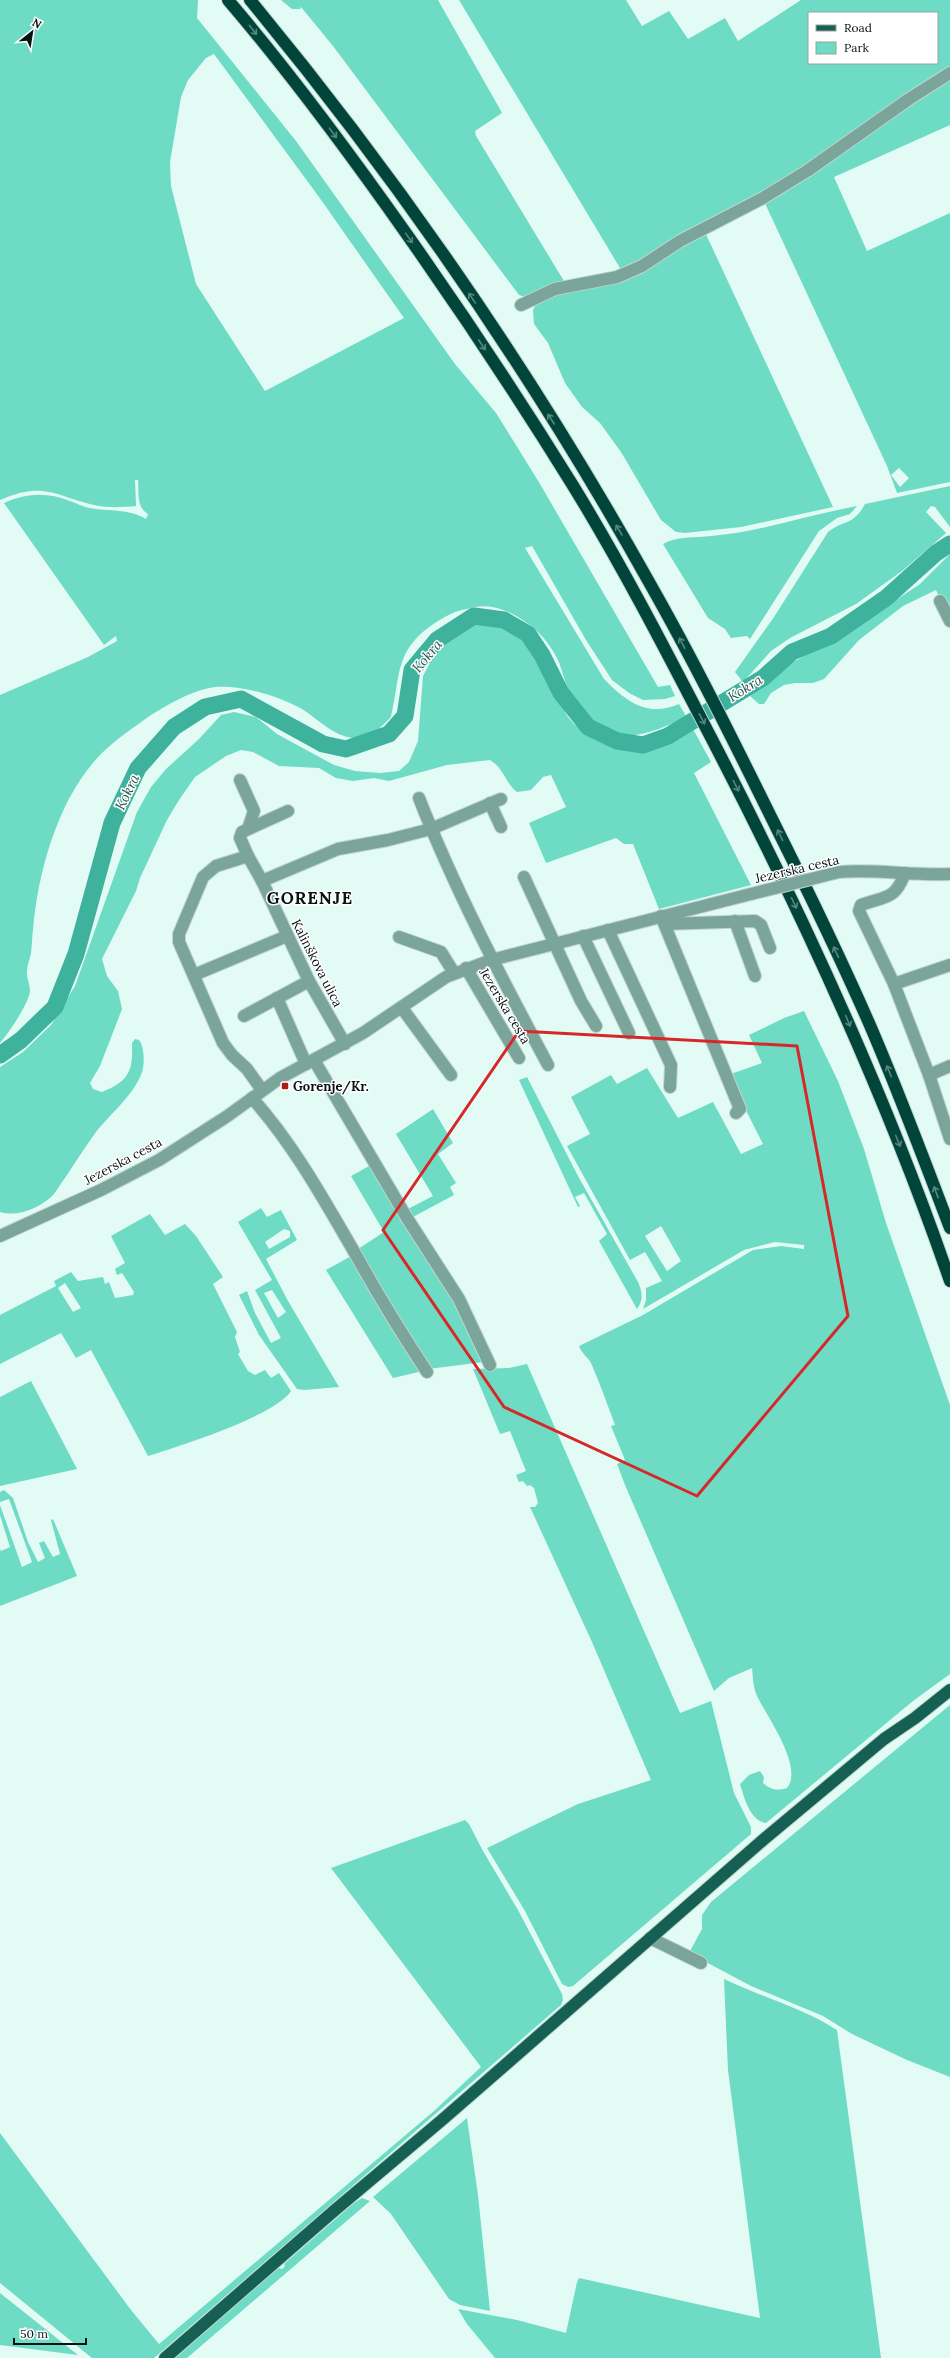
<svg xmlns="http://www.w3.org/2000/svg" width="950" height="2358" font-family="Lora,serif">
	<rect width="100%" height="100%" fill="#e2fbf5"/>
	<g fill="#6edbc5" fill-rule="evenodd">
		<path d="M 0,0 L 198,0 L 197,18 L 296,141 L 455,364 L 496,413 L 540,484 L 658,687 L 670,685 L 675,696 L 665,699 L 643,700 L 629,693 L 612,680 L 586,640 L 532,546 L 525,548 L 604,679 C 626,701 647,718 679,704 L 687,718 C 666,725 640,740 617,734 C 599,730 580,712 572,697 C 565,685 563,672 558,660 C 546,634 519,612 492,607 C 482,605 471,608 462,610 C 452,612 443,618 435,623 C 394,650 401,675 391,717 C 384,724 375,734 365,737 C 341,743 323,723 305,711 C 283,697 236,682 209,688 C 189,692 165,706 148,717 C 133,728 115,740 102,753 C 59,796 38,870 33,930 C 32,937 32,945 31,953 C 30,959 27,965 27,971 C 26,978 30,984 30,990 C 30,1002 8,1034 0,1043 L 0,695 L 88,657 L 117,641 L 116,636 L 104,645 L 4,503 C 27,493 47,492 70,501 C 76,503 83,507 90,508 C 110,512 128,508 146,519 L 148,514 C 136,507 139,492 138,480 L 135,480 L 136,506 C 124,507 110,508 99,506 C 56,497 45,480 0,500 ZM 214,54 L 319,197 L 404,318 L 265,391 L 196,284 L 171,186 L 170,162 L 181,97 L 188,80 L 206,58 Z"/>
		<path d="M 281,0 L 438,0 L 501,111 L 502,113 L 475,131 L 476,136 L 567,286 C 554,290 532,301 519,295 L 333,46 L 301,7 L 300,9 L 292,9 Z"/>
		<path d="M 459,0 L 626,0 L 642,26 L 669,11 L 688,39 L 725,18 L 738,41 L 801,0 L 950,0 L 950,70 L 813,163 L 623,273 ZM 809,13 L 937,13 L 937,63 L 809,63 Z"/>
		<path d="M 950,74 L 950,125 L 834,177 L 867,251 L 950,213 L 950,482 L 897,493 L 887,466 L 763,199 ZM 899,468 L 909,478 L 900,487 L 891,475 Z"/>
		<polygon points="704,230 833,507 741,527 685,533 676,532 661,520 621,452 600,423 582,407 565,383 548,343 534,324 533,310 539,298 604,282"/>
		<path d="M 950,486 L 950,527 L 935,507 L 931,506 L 926,512 L 946,533 L 902,571 L 856,604 L 790,638 L 771,651 L 743,682 L 735,672 L 774,617 L 828,532 C 845,519 853,526 865,504 Z"/>
		<path d="M 857,506 L 850,514 L 837,518 L 819,531 L 750,639 L 747,636 L 731,638 L 725,629 L 708,618 L 663,544 C 676,536 695,538 711,536 C 760,532 808,515 857,506 Z"/>
		<polygon points="950,554 950,619 936,590 903,606 859,640 824,679 813,683 795,683 784,685 771,693 764,704 759,704 750,696 782,668 841,636 920,584"/>
		<path d="M 490,622 C 496,625 504,627 510,630 C 527,639 545,666 553,684 C 558,695 562,708 568,717 C 589,745 631,758 664,746 C 674,743 683,734 693,729 L 711,762 L 694,773 L 751,885 L 659,909 L 633,844 L 624,844 L 616,838 L 546,863 L 529,823 L 566,807 L 551,775 L 543,777 L 531,790 L 517,792 C 505,783 504,768 490,760 L 447,765 L 389,781 L 374,778 L 353,781 L 336,778 L 319,768 L 279,766 L 253,752 L 241,750 L 226,756 L 195,777 L 179,800 L 167,820 L 140,878 L 136,891 L 102,959 L 107,976 L 118,991 L 122,1009 L 100,1066 L 90,1083 L 93,1089 L 102,1092 C 130,1081 133,1070 132,1043 L 135,1039 L 139,1040 C 144,1046 145,1063 142,1072 C 134,1095 111,1113 96,1132 C 85,1147 75,1163 65,1178 C 60,1184 56,1193 51,1197 C 37,1209 18,1217 0,1212 L 0,1067 L 23,1052 L 51,1025 L 75,986 L 137,812 L 151,787 L 166,769 L 199,739 L 221,715 L 234,712 L 256,717 L 277,734 L 334,765 L 355,771 L 380,773 L 399,771 L 409,762 L 418,741 L 423,676 L 436,651 L 476,625 Z"/>
		<path d="M 804,1011 L 838,1081 L 864,1149 L 886,1223 L 950,1405 L 950,1674 L 913,1701 L 766,1823 C 750,1821 744,1797 740,1784 L 749,1775 L 760,1771 L 764,1777 L 763,1783 C 771,1790 777,1791 787,1788 C 804,1767 767,1717 757,1696 C 753,1687 753,1677 752,1668 L 729,1678 L 714,1691 L 625,1485 L 617,1464 L 625,1460 L 611,1426 L 615,1425 C 607,1404 600,1383 591,1363 C 587,1356 582,1354 579,1346 L 643,1315 L 753,1250 L 781,1246 L 804,1249 L 804,1245 L 775,1242 L 744,1250 L 643,1309 L 646,1300 L 646,1288 L 662,1281 L 645,1252 L 630,1260 L 567,1146 L 590,1134 L 571,1097 L 611,1075 L 617,1084 L 647,1068 L 678,1118 L 713,1102 L 741,1154 L 763,1144 L 728,1075 L 762,1063 L 749,1035 L 784,1018 ZM 661,1226 L 681,1261 L 667,1271 L 645,1236 Z"/>
		<path d="M 527,1077 L 578,1176 L 638,1282 C 642,1291 644,1300 637,1309 L 599,1241 L 607,1234 L 584,1193 L 575,1197 L 580,1206 L 578,1207 L 519,1080 Z"/>
		<polygon points="433,1109 453,1143 438,1154 456,1183 450,1187 454,1195 411,1218 406,1210 433,1196 396,1134"/>
		<polygon points="371,1165 436,1265 484,1362 428,1369 355,1251 384,1232 351,1176"/>
		<path d="M 261,1208 L 267,1217 L 281,1210 L 297,1240 L 266,1259 L 288,1301 L 339,1387 L 304,1390 L 297,1389 L 259,1335 L 239,1295 L 247,1291 L 255,1313 L 271,1343 L 281,1338 L 255,1290 L 272,1280 L 238,1222 ZM 284,1229 L 290,1231 L 290,1237 L 269,1249 L 265,1242 ZM 272,1290 L 286,1312 L 278,1318 L 264,1293 Z"/>
		<path d="M 150,1214 L 165,1235 L 185,1224 L 196,1236 L 223,1277 L 213,1284 L 237,1332 L 235,1337 L 240,1352 L 238,1354 L 248,1371 L 255,1375 L 265,1370 L 271,1378 L 279,1373 L 291,1391 C 275,1416 179,1446 148,1456 L 91,1350 L 76,1358 L 61,1333 L 0,1364 L 0,1315 L 56,1286 L 54,1281 L 71,1272 L 78,1281 L 103,1277 L 105,1284 L 109,1282 L 115,1298 L 133,1295 L 134,1292 L 122,1273 L 117,1275 L 115,1269 L 125,1263 L 111,1236 ZM 65,1283 L 81,1308 L 73,1312 L 58,1288 Z"/>
		<polygon points="353,1255 423,1371 393,1378 326,1270"/>
		<polygon points="527,1364 680,1713 711,1701 734,1793 751,1827 751,1834 573,1986 568,1987 562,1984 525,1911 487,1848 578,1804 651,1780 592,1642 530,1507 535,1507 538,1503 534,1488 530,1485 527,1486 523,1481 519,1482 516,1475 526,1471 510,1431 500,1434 473,1369 509,1368"/>
		<polygon points="31,1381 77,1469 0,1486 0,1397"/>
		<polygon points="4,1490 13,1498 28,1542 38,1562 45,1558 39,1543 44,1541 53,1557 60,1554 51,1520 53,1519 77,1576 0,1606 0,1549 1,1551 10,1547 0,1515 0,1505 22,1567 32,1562 9,1499 0,1502 0,1492"/>
		<polygon points="950,1705 950,2077 907,2060 852,2034 823,2016 751,1986 689,1953 702,1929 702,1915 711,1902"/>
		<polygon points="465,1820 469,1824 483,1851 518,1910 562,1994 563,2000 561,2005 154,2358 92,2358 0,2283 0,2133 131,2310 159,2344 434,2111 481,2067 331,1868"/>
		<path d="M 724,1979 C 761,1997 802,2007 837,2030 L 881,2358 L 495,2358 L 467,2324 L 458,2309 L 517,2320 L 566,2333 L 577,2282 L 579,2278 L 760,2318 L 728,2070 Z"/>
		<polygon points="467,2118 478,2195 490,2311 460,2305 449,2299 391,2214 373,2197"/>
		<polygon points="362,2198 370,2201 187,2358 175,2358 278,2268 282,2269 285,2266 284,2264 354,2203"/>
		<polygon points="0,2293 78,2355 0,2345"/>
	</g>
	<g fill="none" stroke-linecap="round" stroke-linejoin="round">
		<polyline stroke="#3eb29d" stroke-width="17" points="0,1055 21,1040 55,1007 76,954 112,823 138,768 174,727 205,707 241,699 323,744 346,749 389,734 405,716 412,670 437,640 474,616 504,620 528,634 542,655 561,693 588,727 617,741 643,745 668,736 763,678 792,652 831,636 886,598 936,553 950,544"/>
		<defs>
			<g id="minor">
				<polyline points="521,305 555,289 617,277 642,266 680,241 763,198 807,171 909,99 950,73"/>
				<polyline points="940,601 950,621"/>
				<polyline points="240,780 254,811 248,829"/>
				<path d="M 419,798 C 455,890 501,977 548,1065"/>
				<polyline points="490,803 501,827"/>
				<polyline points="248,856 216,866 203,877 179,934 179,942 223,1043 232,1055 247,1069 262,1090"/>
				<path d="M 839,872 C 877,869 913,876 950,874"/>
				<path d="M 905,873 C 895,900 886,896 861,905 L 859,911 L 894,984 L 929,1075 L 950,1139"/>
				<polyline points="524,877 581,1001 596,1026"/>
				<polyline points="262,881 248,856 240,838 242,832 288,811"/>
				<polyline points="661,916 740,1109 736,1113"/>
				<polyline points="735,921 755,976"/>
				<polyline points="665,924 755,921 761,925 770,948"/>
				<polyline points="608,930 671,1065 670,1087"/>
				<polyline points="583,936 629,1033"/>
				<polyline points="399,937 441,952 454,973"/>
				<polyline points="466,968 519,1058"/>
				<polyline points="194,975 287,936"/>
				<polyline points="894,984 950,965"/>
				<polyline points="277,998 306,1064"/>
				<polyline points="402,1008 451,1075"/>
				<polyline points="244,1016 309,981"/>
				<polyline points="345,1044 309,981 262,881 338,849 388,840 431,829 501,799"/>
				<polyline points="314,1060 407,1218 459,1299 490,1365"/>
				<polyline points="929,1075 950,1066"/>
				<path d="M 252,1098 C 294,1145 324,1200 356,1255 C 378,1295 402,1334 427,1372"/>
				<polyline points="0,1236 101,1190 159,1160 226,1117 280,1078 363,1033 446,977 491,960 751,894"/>
				<polyline points="650,1938 701,1963"/>
			</g>
			<polyline id="major" points="165,2358 335,2210 442,2120 763,1840 884,1739 915,1718 950,1690"/>
			<g id="highway">
				<path d="M 228,0 C 292,75 351,155 408,236 C 465,317 520,400 572,484 C 620,562 662,643 704,724 C 798,904 884,1089 950,1281"/>
				<path d="M 250,0 C 399,180 535,378 649,582 C 695,663 736,746 777,829 C 809,893 840,957 869,1023 C 898,1090 924,1159 950,1228"/>
			</g>
		</defs>
		<use href="#minor" stroke="#bfd6d0" stroke-width="14"/>
		<use href="#major" stroke="#bfd6d0" stroke-width="14"/>
		<use href="#highway" stroke="#bfd6d0" stroke-width="14"/>
		<use href="#minor" stroke="#7ba59b" stroke-width="12"/>
		<use href="#major" stroke="#156053" stroke-width="12"/>
		<use href="#highway" stroke="#00443a" stroke-width="12"/>
		<defs>
			<polyline id="minor-bridge" points="751,894 839,872"/>
		</defs>
		<use href="#minor-bridge" stroke="#bfd6d0" stroke-width="14" stroke-linecap="butt"/>
		<use href="#minor-bridge" stroke="#7ba59b" stroke-width="12"/>
	</g>
	<defs><path id="oneway-shaft" d="M-6 0H5M1.5-3L5.5 0L1.5 3" fill="none" stroke-width="1.6" stroke-linecap="round" stroke-linejoin="round"/></defs>
	<g stroke="#59857f">
		<use href="#oneway-shaft" transform="translate(253 30) rotate(52)"/>
		<use href="#oneway-shaft" transform="translate(333 133) rotate(53)"/>
		<use href="#oneway-shaft" transform="translate(409 238) rotate(55)"/>
		<use href="#oneway-shaft" transform="translate(472 298) rotate(-124)"/>
		<use href="#oneway-shaft" transform="translate(482 345) rotate(57)"/>
		<use href="#oneway-shaft" transform="translate(551 419) rotate(-123)"/>
		<use href="#oneway-shaft" transform="translate(619 530) rotate(-121)"/>
		<use href="#oneway-shaft" transform="translate(682 643) rotate(-118)"/>
		<use href="#oneway-shaft" transform="translate(702 719) rotate(62)"/>
		<use href="#oneway-shaft" transform="translate(736 786) rotate(63)"/>
		<use href="#oneway-shaft" transform="translate(780 835) rotate(-116)"/>
		<use href="#oneway-shaft" transform="translate(794 903) rotate(64)"/>
		<use href="#oneway-shaft" transform="translate(836 952) rotate(-115)"/>
		<use href="#oneway-shaft" transform="translate(848 1021) rotate(67)"/>
		<use href="#oneway-shaft" transform="translate(889 1071) rotate(-112)"/>
		<use href="#oneway-shaft" transform="translate(898 1141) rotate(68)"/>
		<use href="#oneway-shaft" transform="translate(936 1192) rotate(-111)"/>
	</g>
	<path fill="none" stroke="#d62828" stroke-width="3" stroke-linejoin="round" d="M 519,1031 L 797,1046 L 848,1316 L 697,1496 L 504,1407 L 383,1230 Z"/>
	<rect fill="#ac1b14" stroke="#fff" stroke-width="1.5" x="281" y="1082" width="8" height="8" rx="2"/>
	<g text-anchor="middle" dominant-baseline="central" stroke-width="3" stroke-linejoin="round" paint-order="stroke">
		<g font-size="13" fill="#08110f" stroke="#fff">
			<text transform="translate(797 869) rotate(-13)">Jezerska cesta</text>
			<text transform="translate(317 963) rotate(63)">Kalinškova ulica</text>
			<text transform="translate(505 1006) rotate(59)">Jezerska cesta</text>
			<text transform="translate(123 1161) rotate(-28)">Jezerska cesta</text>
		</g>
		<g font-size="13" font-weight="bold" fill="#08110f" stroke="#fff" text-anchor="start">
			<text x="293" y="1086">Gorenje/Kr.</text>
		</g>
		<g font-size="14" font-style="italic" fill="#295950" stroke="#fff">
			<text transform="translate(427 656) rotate(-50)">Kokra</text>
			<text transform="translate(745 688) rotate(-32)">Kokra</text>
			<text transform="translate(127 792) rotate(-64)">Kokra</text>
		</g>
		<g font-size="17" font-weight="bold" letter-spacing="1" fill="#08110f" stroke="#fff">
			<text x="310" y="898">GORENJE</text>
		</g>
	</g>
	<rect x="808" y="12" width="130" height="52" fill="#ffffff" stroke="#9ca09f"/>
	<rect x="816" y="25" width="20" height="6" fill="#156053" stroke="#9ca09f"/>
	<text x="844" y="32" font-size="12" fill="#08110f">Road</text>
	<rect x="816" y="42" width="20" height="12" fill="#6edbc5" stroke="#9ca09f"/>
	<text x="844" y="52" font-size="12" fill="#08110f">Park</text>
	<g transform="translate(32 32) rotate(30)" stroke="#ffffff" stroke-width="3" paint-order="stroke">
	<path d="M0-3L7 15L0 10L-7 15Z" fill="#08110f"/>
	<text y="-6" font-size="11" font-weight="bold" text-anchor="middle" fill="#08110f">N</text>
	</g>
	<path d="M14 2338v6h72v-6" fill="none" stroke="#08110f" stroke-width="2"/>
	<text x="20" y="2338" font-size="12" fill="#08110f" stroke="#ffffff" stroke-width="3" paint-order="stroke">50 m</text>
</svg>
